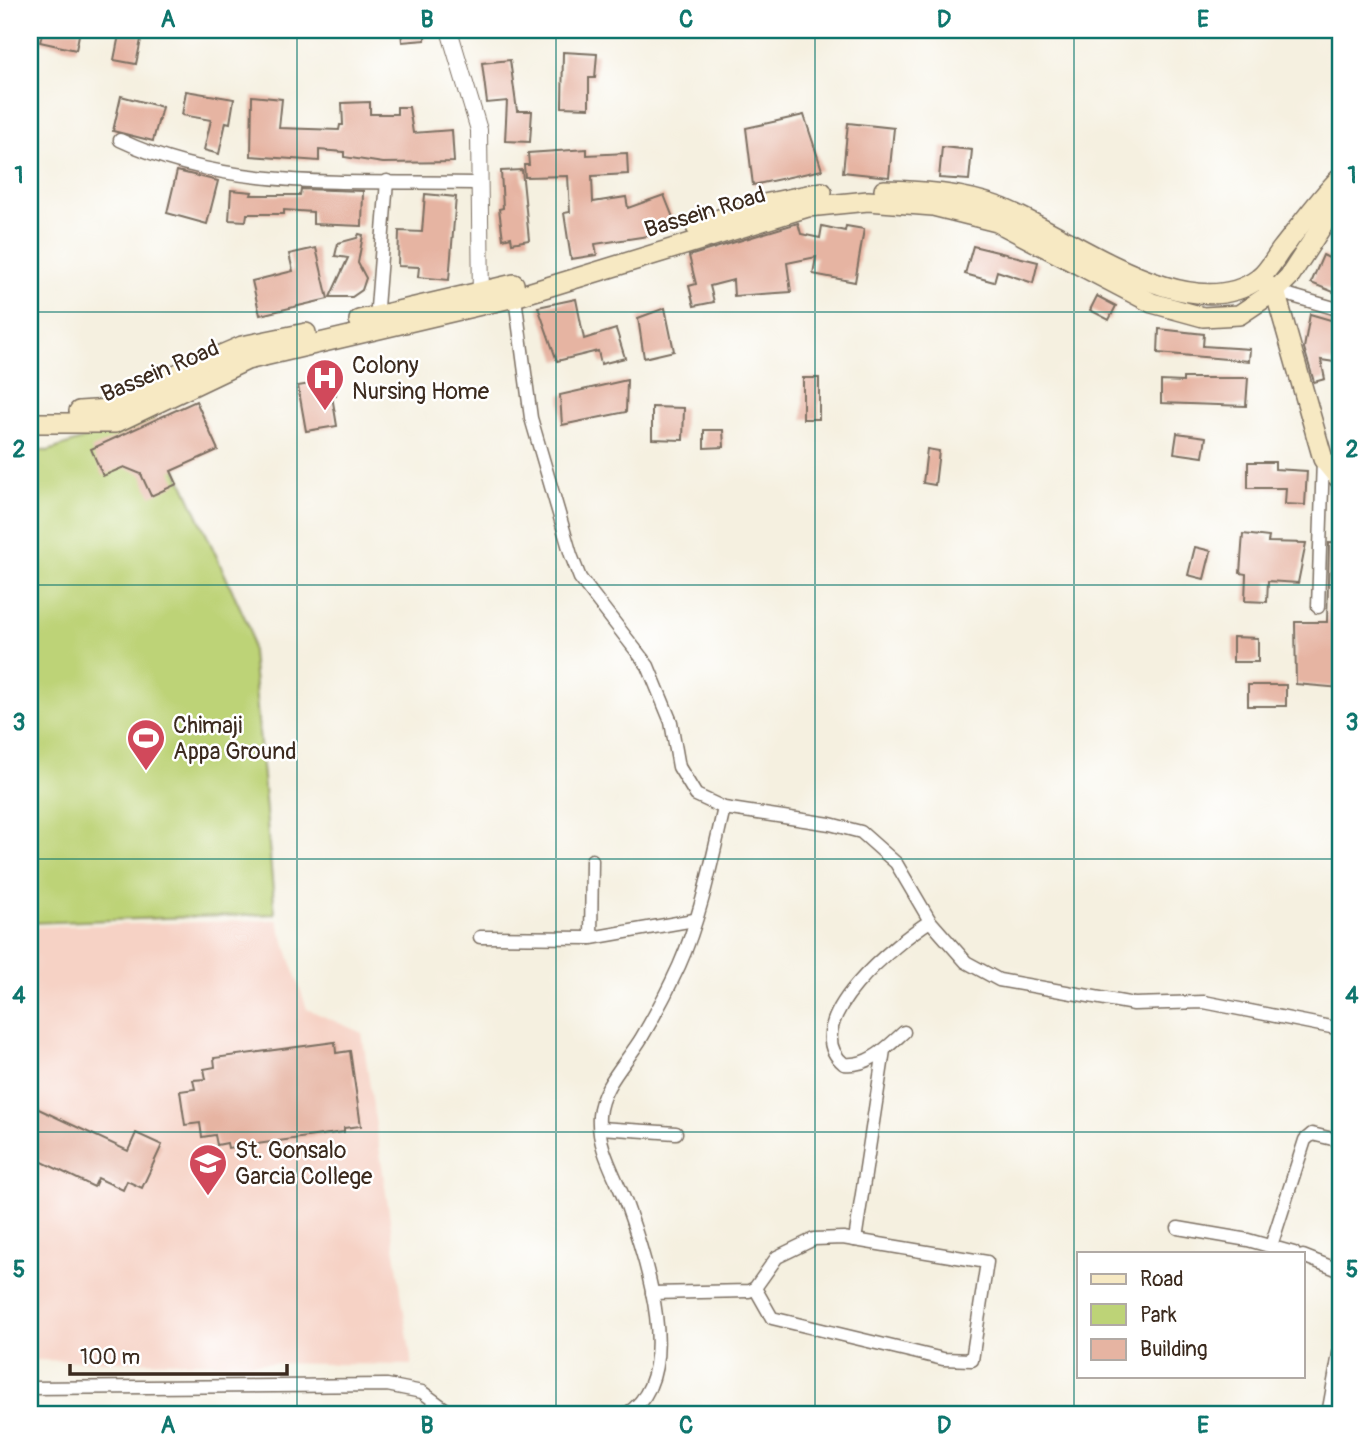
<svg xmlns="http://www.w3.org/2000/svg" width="1371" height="1444" font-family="Pangolin,sans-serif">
	<rect width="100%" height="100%" fill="#fff"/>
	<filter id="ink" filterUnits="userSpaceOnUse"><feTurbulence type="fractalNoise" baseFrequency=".0143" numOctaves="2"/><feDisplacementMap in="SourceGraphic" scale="14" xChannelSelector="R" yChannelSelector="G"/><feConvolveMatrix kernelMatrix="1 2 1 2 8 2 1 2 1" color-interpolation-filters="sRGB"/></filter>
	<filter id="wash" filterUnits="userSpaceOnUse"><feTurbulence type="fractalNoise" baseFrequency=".00686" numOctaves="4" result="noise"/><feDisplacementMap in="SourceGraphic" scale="28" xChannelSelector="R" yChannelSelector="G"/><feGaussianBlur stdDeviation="1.57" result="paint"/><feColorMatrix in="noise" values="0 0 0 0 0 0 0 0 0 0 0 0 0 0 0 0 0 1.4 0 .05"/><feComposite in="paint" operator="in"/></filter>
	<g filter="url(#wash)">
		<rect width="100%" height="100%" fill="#f5f0e0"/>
		<polygon fill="#f6d2c5" points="277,920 307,1009 362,1033 412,1365 30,1360 30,927"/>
		<polygon fill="#bdd377" stroke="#7c7e4a" stroke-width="2" points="152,416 250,629 275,914 30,923 30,450 48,451"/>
		<g id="blocks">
			<g fill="#e6b4a2">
				<polygon points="43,30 80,30 76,50 40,42"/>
				<polygon points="120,30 142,35 136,64 114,60"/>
				<polygon points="401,30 425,30 425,40 402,42"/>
				<polygon points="563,52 597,54 595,78 589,78 589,108 562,107"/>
				<polygon points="510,60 517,111 532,111 530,142 505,141 507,101 487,103 482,63"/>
				<polygon points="186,91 234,99 230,123 226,122 219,154 204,150 211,120 182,115"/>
				<polygon points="121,96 162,107 153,141 113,131"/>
				<polygon points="252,96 282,99 279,128 339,130 340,125 343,125 342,103 370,102 370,114 397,114 397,107 409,107 413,133 452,130 454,162 383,163 344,157 344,152 319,150 319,161 251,156"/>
				<polygon points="804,115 822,170 753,185 746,128"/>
				<polygon points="848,123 894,128 889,177 843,172"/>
				<polygon points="942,147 972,150 969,180 939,178"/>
				<polygon points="587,149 587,155 627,153 628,174 592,176 593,202 626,197 628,208 664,195 676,225 648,236 595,244 597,255 571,259 564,213 570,212 568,176 525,177 524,165 529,165 528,153"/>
				<polygon points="522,170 529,240 512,243 511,237 503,239 499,209 503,208 501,171"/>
				<polygon points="177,171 218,181 207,224 167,213"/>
				<polygon points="301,189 363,191 362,226 313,224 313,212 284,210 284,214 247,214 246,221 229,220 231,190 252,192 251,195 300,195"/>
				<polygon points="425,194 456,197 449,280 418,277 419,267 398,266 399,231 422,232"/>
				<polygon points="798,223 801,234 820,238 822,226 845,231 846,226 864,229 855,282 813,274 816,257 787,263 791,292 734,296 733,280 710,286 714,302 694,306 689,286 696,284 689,256"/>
				<polygon points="359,234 363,235 358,263 366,278 362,290 352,297 330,297 348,258 335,256 338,243 357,238"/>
				<polygon points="973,246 1038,262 1033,283 997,271 994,282 965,274"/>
				<polygon points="316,248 328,299 260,315 252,281 293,271 289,254"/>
				<polygon points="1323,255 1341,264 1341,295 1311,283"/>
				<polygon points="1097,296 1116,306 1109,320 1090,310"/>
				<polygon points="576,299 584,339 616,329 625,358 601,364 598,351 557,361 538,307"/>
				<polygon points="665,308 674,351 644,358 638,318"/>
				<polygon points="1310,314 1341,323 1341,363 1321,360 1325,379 1314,382 1304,348"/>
				<polygon points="1159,329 1204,334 1203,346 1250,349 1249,361 1158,353"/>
				<rect x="803" y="378" width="16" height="41"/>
				<polygon points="1183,378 1248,378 1246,406 1161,403 1161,381 1183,382"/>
				<polygon points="334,380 336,395 332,396 337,426 306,431 298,386"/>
				<polygon points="627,380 626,412 562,425 560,395"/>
				<polygon points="196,401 218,450 171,471 177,484 151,496 141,474 124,467 103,476 91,449"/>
				<polygon points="652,407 684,408 683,440 652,439"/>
				<polygon points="704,430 723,430 724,447 704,448"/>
				<polygon points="1177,433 1206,437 1203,457 1174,453"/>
				<polygon points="927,449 939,451 935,485 923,483"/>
				<polygon points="1248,462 1275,462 1275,469 1307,471 1305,505 1285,504 1286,488 1248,488"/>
				<polygon points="1243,534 1269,537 1268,542 1306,543 1298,583 1268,581 1267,602 1245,601 1246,574 1240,573"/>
				<polygon points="1329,543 1341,544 1341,688 1296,684 1295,622 1327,622"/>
				<polygon points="1195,547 1211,551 1204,579 1188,575"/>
				<polygon points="1233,637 1258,638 1258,662 1233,662"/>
				<rect x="1248" y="685" width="38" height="21"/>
				<polygon points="335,1042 336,1053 350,1051 361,1126 344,1128 344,1132 228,1148 227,1143 217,1145 215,1135 202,1137 200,1123 185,1125 180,1091 195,1089 193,1080 206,1079 204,1069 215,1067 214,1058"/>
				<polygon points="30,1105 128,1151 136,1133 162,1145 142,1188 127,1181 123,1190 98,1178 94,1187 30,1156 34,1148 30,1146"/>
			</g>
		</g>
	</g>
	<g filter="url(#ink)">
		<use href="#blocks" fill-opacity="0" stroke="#7c6f62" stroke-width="2"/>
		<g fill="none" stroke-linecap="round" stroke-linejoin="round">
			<defs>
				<g id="minor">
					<path d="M 120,140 C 231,193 360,180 480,183"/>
					<polyline points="514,290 531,418 571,555 580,578 648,666 671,722 679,767 696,795 724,808 830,824 861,832 896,863 930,921 966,962 999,980 1134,1004 1204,1002 1341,1029"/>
					<polyline points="1275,291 1341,310"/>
					<polyline points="376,320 387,181"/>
					<polyline points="1318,607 1323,459"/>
					<polyline points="480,937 591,938 694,920"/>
					<polyline points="591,938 592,860"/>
					<path d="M 904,1032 C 887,1047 869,1067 844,1064 C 794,1023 899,941 930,921"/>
					<polyline points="600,1128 676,1133"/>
					<polyline points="1178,1228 1248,1240 1294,1253"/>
					<polyline points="855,1240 884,1050"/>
					<polyline points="1271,1246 1305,1140 1312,1134 1341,1141"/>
					<polyline points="1303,1256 1341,1271"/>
					<polyline points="652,1293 749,1291 755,1288 777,1257 814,1239 843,1238 987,1262 972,1360 943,1359 772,1318 755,1288"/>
					<polyline points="30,1388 387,1385 422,1392 452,1414"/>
					<path d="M 626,1414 C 686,1378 646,1259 627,1206 C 616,1176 597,1149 599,1116 C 601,1086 628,1061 642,1037 C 655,1015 668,990 679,966 C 701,917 712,860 724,808"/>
					<polyline points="1328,1414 1341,1343"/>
				</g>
				<polyline id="tertiary" points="449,30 479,130 481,302"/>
				<g id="secondary">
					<path d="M 884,190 C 922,191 962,193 999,207 C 1065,232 1188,331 1258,279 C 1267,273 1274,260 1281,250 C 1301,225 1318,200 1341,177"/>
					<polyline points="696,227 764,204 822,192"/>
					<polyline points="1266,284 1275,291 1323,459 1341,481"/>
					<polyline points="359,320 514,284"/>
					<polyline points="79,411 110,409 179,373 242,346 306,333"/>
					<polyline points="30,423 115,423 247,360 515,297 808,207 868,201 933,206 997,222 1152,303 1203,317 1239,315 1275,291 1289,277 1341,197"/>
				</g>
			</defs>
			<use href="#minor" stroke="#7c6f62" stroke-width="15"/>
			<use href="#tertiary" stroke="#7c6f62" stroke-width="18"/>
			<use href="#secondary" stroke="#7c6f62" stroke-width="22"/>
			<use href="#minor" stroke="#fff" stroke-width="12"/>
			<use href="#tertiary" stroke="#fff" stroke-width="16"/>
			<use href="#secondary" stroke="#f7e9c3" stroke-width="19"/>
		</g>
	</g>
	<path fill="none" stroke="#0f766e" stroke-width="2" stroke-opacity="0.55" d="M 297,30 L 297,1414M 556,30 L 556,1414M 815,30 L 815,1414M 1074,30 L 1074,1414M 30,312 L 1341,312M 30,585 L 1341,585M 30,859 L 1341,859M 30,1132 L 1341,1132"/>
	<defs>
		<symbol id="hospital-pin" viewBox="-11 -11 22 30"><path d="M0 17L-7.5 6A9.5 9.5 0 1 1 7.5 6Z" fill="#d1495b" stroke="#fff"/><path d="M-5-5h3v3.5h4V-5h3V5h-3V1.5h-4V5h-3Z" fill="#fff"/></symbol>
		<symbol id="stadium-pin" viewBox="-11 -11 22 30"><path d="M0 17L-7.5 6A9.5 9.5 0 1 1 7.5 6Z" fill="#d1495b" stroke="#fff"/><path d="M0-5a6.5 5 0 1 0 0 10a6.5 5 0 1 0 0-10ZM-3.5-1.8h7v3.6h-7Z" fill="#fff"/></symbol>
		<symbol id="university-pin" viewBox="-11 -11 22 30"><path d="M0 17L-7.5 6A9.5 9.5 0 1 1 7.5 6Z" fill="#d1495b" stroke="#fff"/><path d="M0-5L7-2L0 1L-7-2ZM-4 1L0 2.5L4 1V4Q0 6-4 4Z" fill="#fff"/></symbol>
	</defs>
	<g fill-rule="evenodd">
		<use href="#hospital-pin" x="303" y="356" width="44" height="60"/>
		<use href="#stadium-pin" x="124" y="716" width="44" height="60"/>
		<use href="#university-pin" x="186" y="1141" width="44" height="60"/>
	</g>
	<g text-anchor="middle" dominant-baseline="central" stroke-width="5" stroke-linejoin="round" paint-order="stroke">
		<g font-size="23" fill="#3b2a1e" stroke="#fff">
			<text transform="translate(705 212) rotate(-17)">Bassein Road</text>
			<text transform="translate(160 371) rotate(-23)">Bassein Road</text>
		</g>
		<g font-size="23" fill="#3b2a1e" stroke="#fff" text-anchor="start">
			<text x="352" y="365">Colony<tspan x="352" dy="26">Nursing Home</tspan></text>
			<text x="173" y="725">Chimaji<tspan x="173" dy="26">Appa Ground</tspan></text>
			<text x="235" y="1150">St. Gonsalo<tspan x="235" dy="26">Garcia College</tspan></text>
		</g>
	</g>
	<rect width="1371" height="1444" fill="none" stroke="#fff" stroke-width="77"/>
	<rect x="1077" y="1252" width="228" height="126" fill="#ffffff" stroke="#b1aaa5" stroke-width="2"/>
	<rect x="1091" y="1274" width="35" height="10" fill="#f7e9c3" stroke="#b1aaa5" stroke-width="2"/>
	<text x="1140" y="1286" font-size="21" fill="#3b2a1e">Road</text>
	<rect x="1091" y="1304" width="35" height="21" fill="#bdd377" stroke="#b1aaa5" stroke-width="2"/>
	<text x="1140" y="1322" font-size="21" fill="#3b2a1e">Park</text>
	<rect x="1091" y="1339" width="35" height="21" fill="#e6b4a2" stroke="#b1aaa5" stroke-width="2"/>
	<text x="1140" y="1356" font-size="21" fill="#3b2a1e">Building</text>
	<path d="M70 1364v10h217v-10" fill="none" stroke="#3b2a1e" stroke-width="3.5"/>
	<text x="80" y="1364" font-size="21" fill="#3b2a1e" stroke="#ffffff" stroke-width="5" paint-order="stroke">100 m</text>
	<rect x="38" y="38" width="1294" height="1368" fill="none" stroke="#0f766e" stroke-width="2.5"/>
	<g font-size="23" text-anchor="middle" font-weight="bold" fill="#0f766e">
		<text x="168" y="27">A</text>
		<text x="427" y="27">B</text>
		<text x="686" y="27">C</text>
		<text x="944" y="27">D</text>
		<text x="1203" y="27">E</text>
		<text x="19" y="183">1</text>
		<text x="1352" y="183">1</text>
		<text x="19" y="457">2</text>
		<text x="1352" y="457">2</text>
		<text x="19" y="730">3</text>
		<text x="1352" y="730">3</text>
		<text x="19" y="1003">4</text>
		<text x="1352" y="1003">4</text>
		<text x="19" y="1277">5</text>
		<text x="1352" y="1277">5</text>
		<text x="168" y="1433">A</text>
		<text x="427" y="1433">B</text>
		<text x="686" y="1433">C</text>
		<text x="944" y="1433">D</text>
		<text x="1203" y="1433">E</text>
	</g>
</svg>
